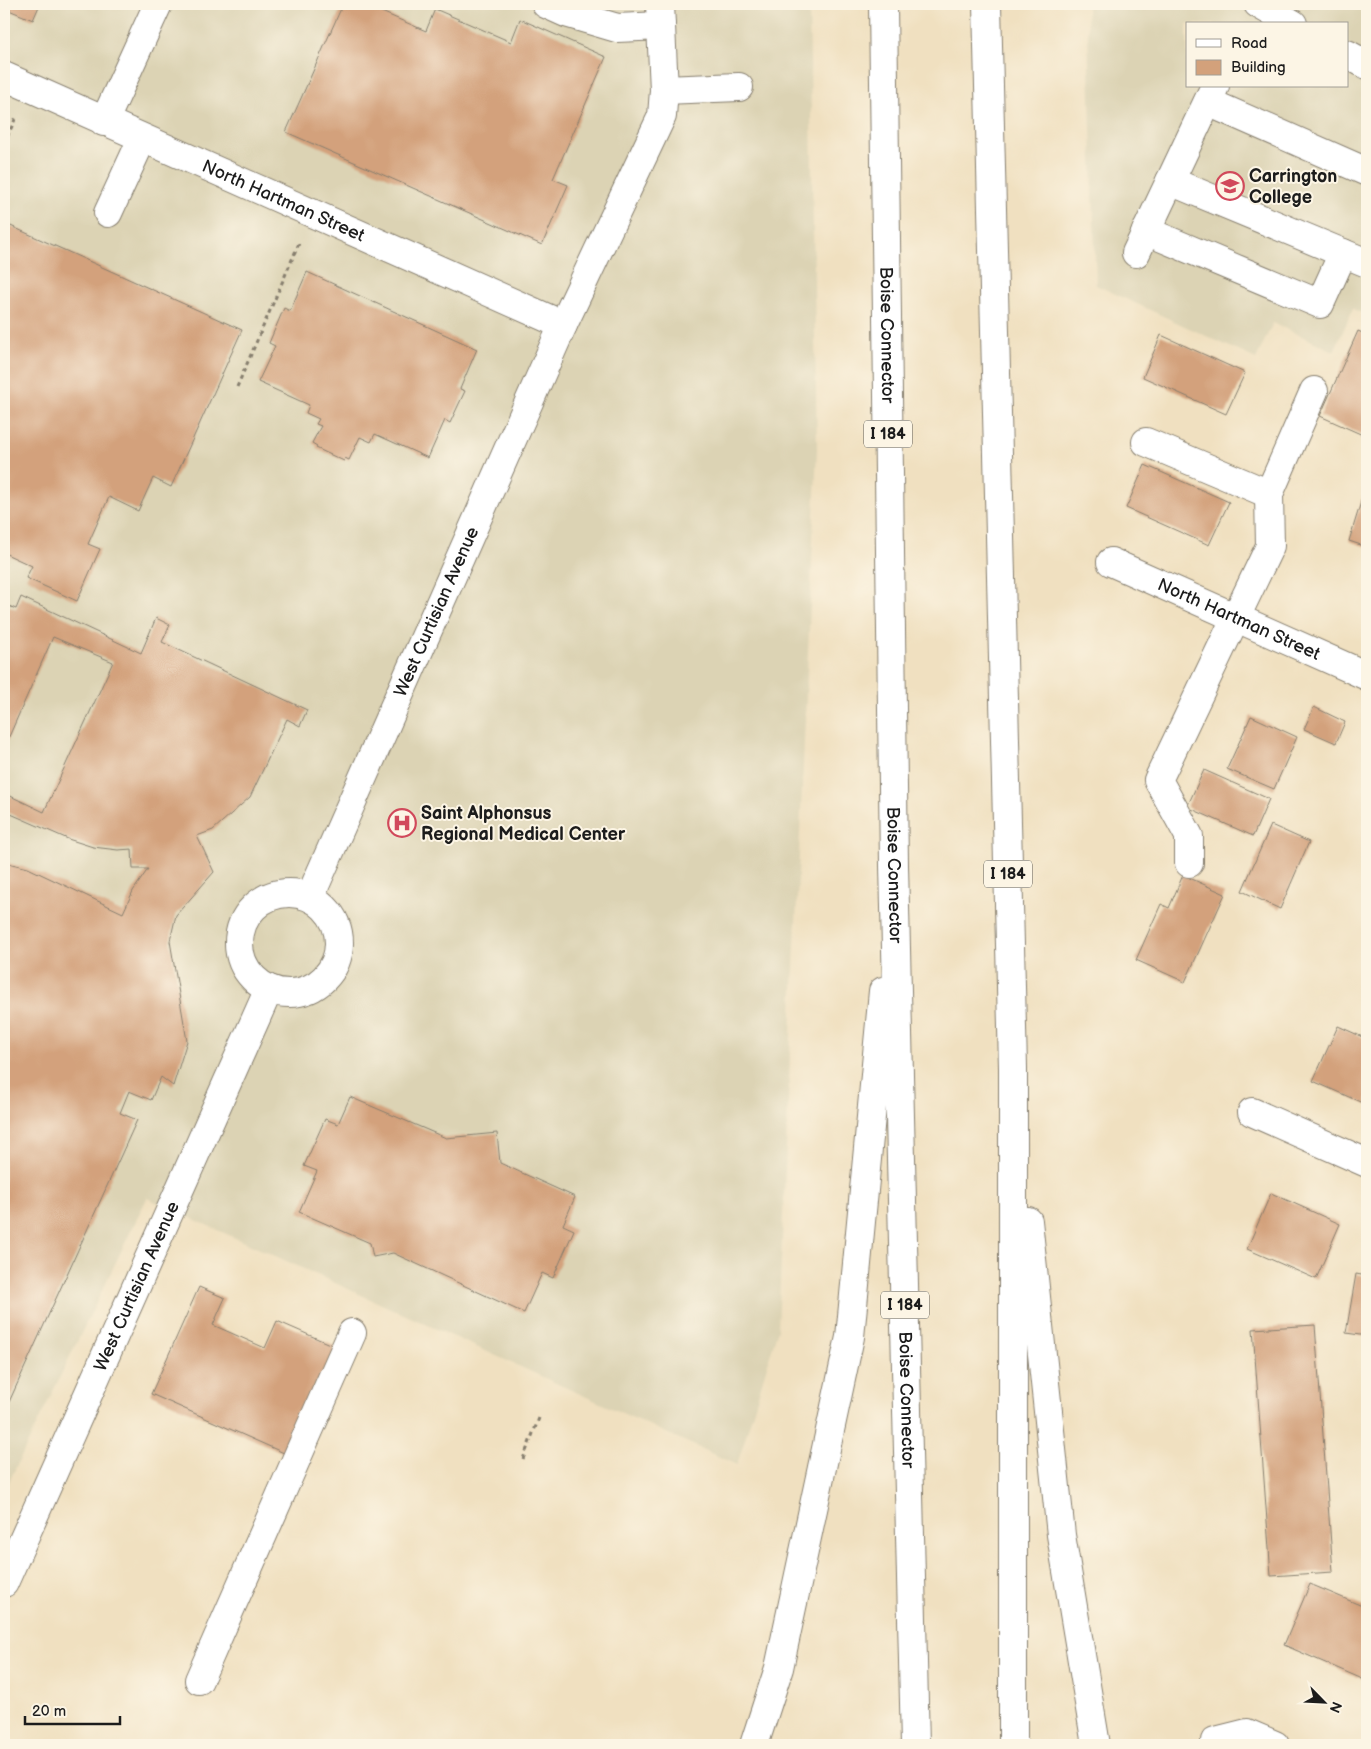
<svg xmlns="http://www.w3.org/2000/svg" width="1371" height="1749" font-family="'Balsamiq Sans',sans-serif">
	<rect width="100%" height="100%" fill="#fcf5e5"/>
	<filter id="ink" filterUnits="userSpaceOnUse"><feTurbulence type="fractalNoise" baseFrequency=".02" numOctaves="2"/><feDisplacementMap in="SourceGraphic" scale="10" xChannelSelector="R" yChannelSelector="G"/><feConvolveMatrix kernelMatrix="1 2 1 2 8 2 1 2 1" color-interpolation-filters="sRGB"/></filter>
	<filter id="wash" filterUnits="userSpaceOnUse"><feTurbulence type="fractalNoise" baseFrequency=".0096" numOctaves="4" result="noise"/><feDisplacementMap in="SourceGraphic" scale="20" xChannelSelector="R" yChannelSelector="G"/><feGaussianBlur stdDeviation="1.12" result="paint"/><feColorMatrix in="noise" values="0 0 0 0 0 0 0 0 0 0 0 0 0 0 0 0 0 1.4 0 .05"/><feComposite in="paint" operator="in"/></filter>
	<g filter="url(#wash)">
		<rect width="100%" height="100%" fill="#f0e0c0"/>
		<g fill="#dcd3b4" fill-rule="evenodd">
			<polygon points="4,4 809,4 817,449 778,1329 737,1465 147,1198 4,1492"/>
			<path d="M 1087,4 L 1367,4 L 1367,315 L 1353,309 L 1334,351 L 1273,323 L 1256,359 L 1096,285 ZM 1187,24 L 1347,24 L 1347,86 L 1187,86 Z"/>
		</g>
		<g id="blocks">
			<g fill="#d3a17b">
				<polygon points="4,4 40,4 33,20 4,8"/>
				<polygon points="343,4 363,4 426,31 435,9 511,42 520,19 606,57 553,179 568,185 542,245 286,132"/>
				<polygon points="4,223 242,330 171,487 153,478 138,511 109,497 88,544 100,549 77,601 26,578 32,566 4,553"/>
				<polygon points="307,272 477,349 460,389 465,391 450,423 445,420 428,458 375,434 371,442 360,437 349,460 345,458 344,461 316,448 317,446 312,443 321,426 316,424 319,419 306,413 309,405 258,382 275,346 269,343 284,308 290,311"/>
				<polygon points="1358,331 1367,335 1367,430 1365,436 1320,416"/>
				<polygon points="1161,335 1245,373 1226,414 1143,377"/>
				<polygon points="1145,465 1229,502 1209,545 1126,508"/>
				<polygon points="1364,492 1367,493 1367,547 1349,541"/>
				<polygon points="21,597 141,653 156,618 170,625 162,642 307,710 300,726 287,719 250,797 213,830 197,836 214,872 176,915 170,941 187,1041 173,1086 161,1077 151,1100 129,1091 120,1113 137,1120 4,1413 4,862 28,868 123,913 133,891 148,869 133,869 132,849 118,850 93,847 68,839 4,811 4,793 44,812 113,662 53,637 4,748 4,604 16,609"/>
				<polygon points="1314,707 1345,722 1336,743 1304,729"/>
				<polygon points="1251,716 1297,737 1274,789 1227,769"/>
				<polygon points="1204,770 1269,799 1253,836 1187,807"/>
				<polygon points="1271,825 1309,842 1280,909 1242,891"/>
				<polygon points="1183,875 1225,894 1185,982 1136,960 1161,904 1169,908"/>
				<polygon points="1338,1026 1367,1039 1367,1105 1313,1081"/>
				<polygon points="350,1097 446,1138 497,1133 500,1163 575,1197 563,1225 574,1230 553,1278 542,1273 524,1313 393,1253 373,1257 370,1243 299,1212 317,1171 304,1166 325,1119 338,1124"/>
				<polygon points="1271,1193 1340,1224 1316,1279 1247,1249"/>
				<polygon points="1356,1274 1367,1276 1367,1336 1346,1333"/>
				<polygon points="199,1287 225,1298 213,1325 265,1348 277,1321 341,1349 293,1457 151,1394"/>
				<polygon points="1315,1325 1333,1572 1271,1576 1253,1329"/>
				<polygon points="1310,1584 1367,1608 1367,1681 1284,1645"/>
			</g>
		</g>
	</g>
	<g filter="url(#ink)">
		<use href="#blocks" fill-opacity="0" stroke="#867e6e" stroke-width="1"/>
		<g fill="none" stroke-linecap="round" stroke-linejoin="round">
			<defs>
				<g id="minor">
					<polyline points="546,4 566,13 617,28 661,26"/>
					<polyline points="1258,4 1293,24"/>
					<polyline points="1347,54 1367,65"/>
					<path id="s1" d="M 4,76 L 563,325"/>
					<polyline points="664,90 739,87"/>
					<polyline points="1208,102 1367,172"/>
					<polyline points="104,122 158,4"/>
					<polyline points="1170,181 1367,263"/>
					<polyline points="108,213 142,139"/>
					<polyline points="1146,231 1320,304 1343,253"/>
					<polyline points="1136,253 1215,86"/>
					<polyline points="1146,442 1269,494"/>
					<path id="s2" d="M 1111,562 L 1367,676"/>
					<polyline points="1189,863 1189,836 1158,780 1270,546 1269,494 1314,391"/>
					<circle cx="289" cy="943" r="50"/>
					<path id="s3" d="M 310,897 L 563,325 L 662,116 L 664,90 L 660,4"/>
					<polyline points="1252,1112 1367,1163"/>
					<path id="s4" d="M 4,1583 L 269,989"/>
					<polyline points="199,1680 352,1333"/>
					<polyline points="1216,1745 1215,1741 1247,1733 1275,1745"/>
				</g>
				<g id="highway">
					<path id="s5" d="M 883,4 L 894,865 L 915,1745"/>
					<polyline points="987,4 1013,1068 1013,1745"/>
					<polyline points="1028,1221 1061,1535 1096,1745"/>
					<polyline points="754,1745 779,1668 850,1337 883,991"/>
				</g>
			</defs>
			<use href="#minor" stroke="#867e6e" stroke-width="30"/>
			<use href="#highway" stroke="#867e6e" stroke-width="30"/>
			<g stroke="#867e6e" stroke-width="3" stroke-dasharray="4 4" stroke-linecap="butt">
				<polyline points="4,144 17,115"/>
				<polyline points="237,387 300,241"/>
				<polyline points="523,1459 539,1418"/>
			</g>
			<use href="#minor" stroke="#fff" stroke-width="28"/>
			<use href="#highway" stroke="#fff" stroke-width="28"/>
		</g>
	</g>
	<defs>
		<symbol id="university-ring" viewBox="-11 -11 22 22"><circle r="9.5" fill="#fcf5e5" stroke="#d1495b" stroke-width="1.5"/><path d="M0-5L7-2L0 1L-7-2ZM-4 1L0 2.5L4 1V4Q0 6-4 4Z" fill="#d1495b"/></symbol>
		<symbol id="hospital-ring" viewBox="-11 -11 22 22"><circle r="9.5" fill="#fcf5e5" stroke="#d1495b" stroke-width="1.5"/><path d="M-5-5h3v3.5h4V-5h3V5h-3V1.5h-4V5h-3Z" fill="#d1495b"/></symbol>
	</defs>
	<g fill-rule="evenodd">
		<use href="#university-ring" x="1214" y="170" width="32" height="32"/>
		<use href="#hospital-ring" x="386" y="807" width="32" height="32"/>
	</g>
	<g text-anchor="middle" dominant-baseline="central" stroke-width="4" stroke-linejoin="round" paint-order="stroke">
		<g fill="#fcf5e5" stroke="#5f5d58" stroke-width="1">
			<rect x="864" y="420.5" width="48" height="27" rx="4"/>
			<rect x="984" y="860.5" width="48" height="27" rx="4"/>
			<rect x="881" y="1291.5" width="48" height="27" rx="4"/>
		</g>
		<g font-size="16" font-weight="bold" fill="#1c1c1c">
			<text x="888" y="434">I 184</text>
			<text x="1008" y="874">I 184</text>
			<text x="905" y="1305">I 184</text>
		</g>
		<g font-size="18" font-weight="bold" fill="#1c1c1c" stroke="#fcf5e5" text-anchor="start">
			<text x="1249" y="176">Carrington<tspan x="1249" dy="21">College</tspan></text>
			<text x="421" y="813">Saint Alphonsus<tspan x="421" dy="21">Regional Medical Center</tspan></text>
		</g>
		<g font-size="18" fill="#1c1c1c" stroke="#fcf5e5">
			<text stroke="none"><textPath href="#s1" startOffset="306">North Hartman Street</textPath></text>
			<text stroke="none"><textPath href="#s5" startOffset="331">Boise Connector</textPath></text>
			<text stroke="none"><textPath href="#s3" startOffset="312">West Curtisian Avenue</textPath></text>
			<text stroke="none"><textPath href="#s2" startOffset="140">North Hartman Street</textPath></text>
			<text stroke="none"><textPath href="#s5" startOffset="871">Boise Connector</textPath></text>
			<text stroke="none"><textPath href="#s4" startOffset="325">West Curtisian Avenue</textPath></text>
			<text stroke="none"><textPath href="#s5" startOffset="1396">Boise Connector</textPath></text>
		</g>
	</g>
	<rect width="1371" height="1749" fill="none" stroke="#fcf5e5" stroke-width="20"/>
	<rect x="1186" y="22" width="162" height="65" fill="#fcf5e5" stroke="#a29e95"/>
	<rect x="1196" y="39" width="25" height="8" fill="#ffffff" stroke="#a29e95"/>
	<text x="1231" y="48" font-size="15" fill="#1c1c1c">Road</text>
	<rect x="1196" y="60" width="25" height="15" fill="#d3a17b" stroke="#a29e95"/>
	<text x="1231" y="72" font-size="15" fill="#1c1c1c">Building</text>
	<g transform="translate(1324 1702) rotate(114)" stroke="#fcf5e5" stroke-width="4" paint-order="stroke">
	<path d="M0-4L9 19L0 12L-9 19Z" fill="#1c1c1c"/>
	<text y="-8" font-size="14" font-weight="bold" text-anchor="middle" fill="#1c1c1c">N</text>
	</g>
	<path d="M25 1716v8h95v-8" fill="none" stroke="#1c1c1c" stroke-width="2.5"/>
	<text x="32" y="1716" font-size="15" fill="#1c1c1c" stroke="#fcf5e5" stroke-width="4" paint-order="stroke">20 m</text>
</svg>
